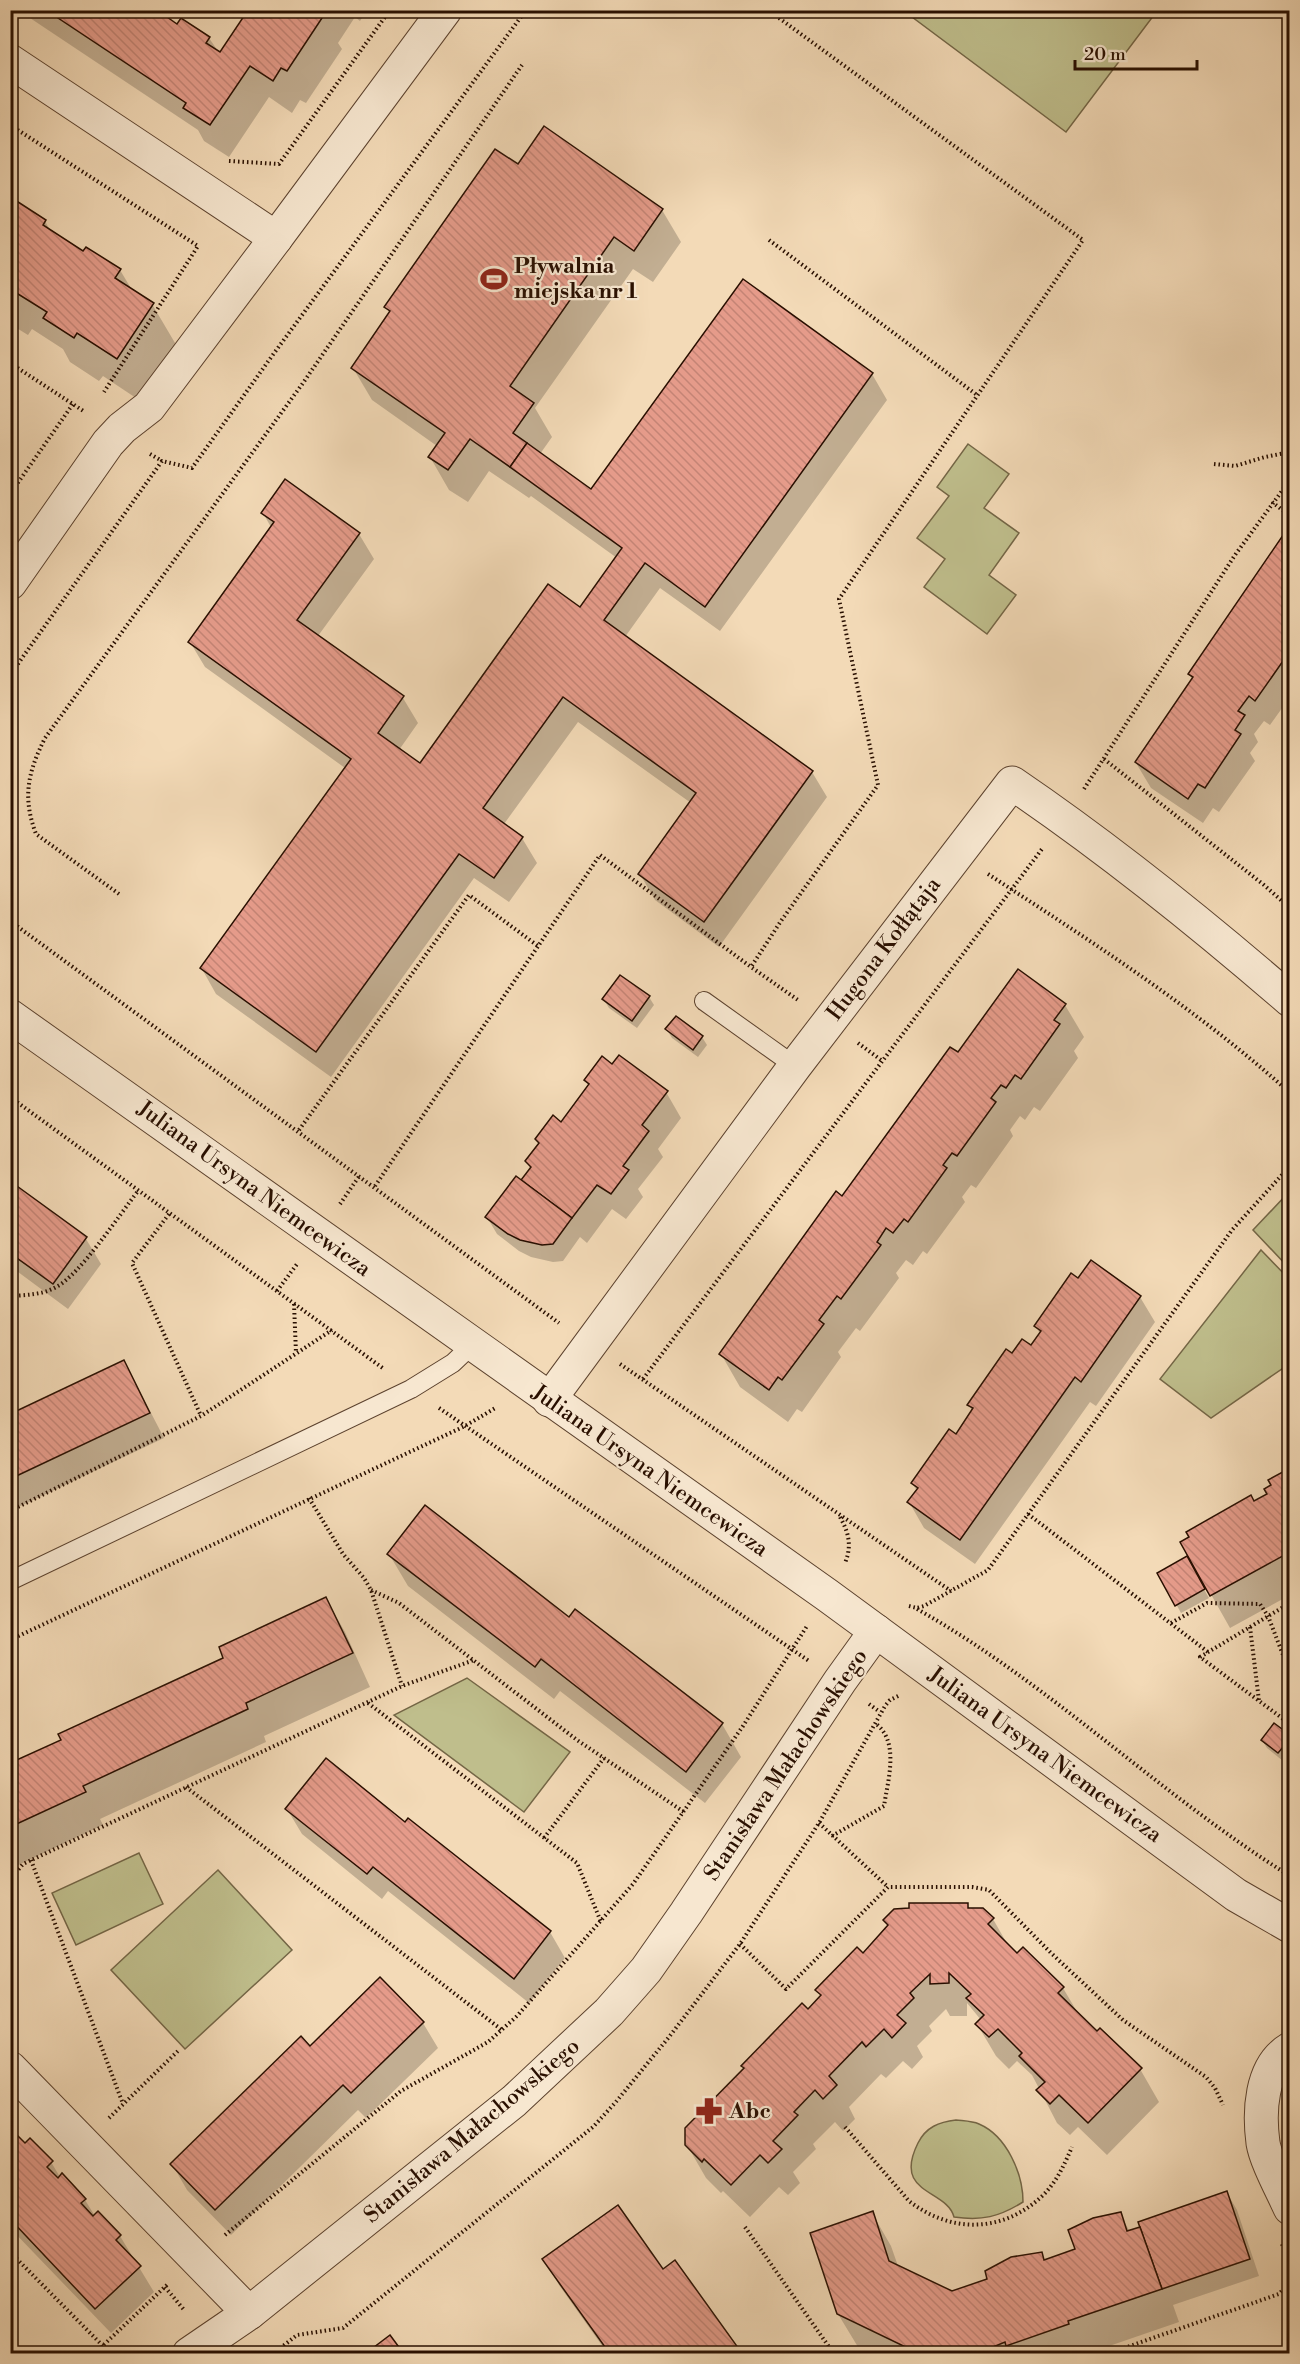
<svg xmlns="http://www.w3.org/2000/svg" width="1300" height="2364" font-family="'Libre Bodoni',serif">
	<defs>
		<pattern id="building-back-hatch" width="6" height="6" patternUnits="userSpaceOnUse" patternTransform="scale(1.5)"><rect width="6" height="6" fill="#e59b8a"/><path d="M-1 5l2 2M0 0l6 6M5-1l2 2" fill="none" stroke="#c48475"/></pattern>
	</defs>
	<rect width="100%" height="100%" fill="#f3dab7"/>
	<filter id="stains"><feTurbulence type="fractalNoise" baseFrequency=".00333" numOctaves="4"/><feColorMatrix values="0 0 0 0 .2 0 0 0 0 .09 0 0 0 0 .02 0 0 0 .5 -.17"/></filter>
	<radialGradient id="worn" r=".72"><stop offset=".6" stop-color="#630" stop-opacity="0"/><stop offset="1" stop-color="#630" stop-opacity=".3"/></radialGradient>
	<g fill="#bfbe8c" stroke="#746646" stroke-width="1.5">
		<polygon points="904,11 1157,11 1066,132"/>
		<polygon points="968,444 1009,474 984,508 1019,533 989,575 1016,595 987,634 924,587 945,559 917,538 949,496 937,487"/>
		<polygon points="1289,1192 1289,1268 1253,1230"/>
		<polygon points="1261,1250 1289,1279 1289,1364 1211,1418 1160,1379"/>
		<polygon points="467,1678 570,1752 524,1812 394,1715"/>
		<polygon points="139,1853 163,1904 76,1945 52,1893"/>
		<polygon points="218,1870 292,1950 185,2049 111,1970"/>
		<path d="M 956,2120 C 964,2121 972,2121 979,2124 C 1007,2136 1023,2174 1023,2202 C 999,2217 982,2221 954,2217 C 947,2189 892,2195 918,2143 C 926,2127 939,2122 956,2120 Z"/>
	</g>
	<g fill="#0003">
		<polygon points="18,10 159,10 162,16 178,26 209,38 220,54 250,10 367,10 360,21 355,17 338,43 342,49 306,103 300,100 292,113 269,97 229,157 204,141 198,130"/>
		<polygon points="518,166 662,210 681,242 653,282 633,269 535,408 552,437 540,454 592,491 872,374 887,400 720,631 660,588 625,637 812,772 827,797 719,947 655,900 640,874 691,803 578,722 504,824 522,838 537,863 509,902 474,878 331,1077 216,994 202,969 345,768 205,667 190,642 272,529 263,513 359,534 374,559 318,636 403,698 418,723 399,750 420,765 580,609 617,558 531,496 529,498 489,471 468,502 449,490 430,457 437,446 372,400 353,368 390,314 386,307"/>
		<polygon points="10,205 45,221 51,232 84,253 120,270 132,290 152,304 178,348 142,402 103,376 99,381 70,362 63,349 32,329 28,335 10,324"/>
		<polygon points="1290,528 1290,697 1270,725 1264,721 1254,734 1258,742 1250,753 1255,761 1219,812 1213,808 1203,823 1151,788 1136,763 1193,680 1189,674"/>
		<polygon points="649,997 654,1005 637,1028 609,1008 604,1000"/>
		<polygon points="1065,1005 1084,1037 1074,1051 1078,1058 1040,1111 1034,1107 1025,1120 1020,1116 1010,1130 1013,1136 976,1188 971,1185 962,1197 965,1202 927,1254 923,1251 913,1265 906,1260 896,1273 899,1278 860,1331 856,1328 838,1352 841,1357 802,1412 797,1409 788,1422 740,1387 721,1354 842,1198 958,1054"/>
		<polygon points="667,1030 702,1037 707,1045 698,1057 672,1038"/>
		<polygon points="613,1066 666,1092 681,1118 658,1149 663,1157 638,1189 643,1197 626,1219 612,1209 587,1243 580,1237 563,1261 553,1262 531,1257 519,1251 497,1234 487,1217 531,1170 526,1161 539,1144 537,1139 561,1124 589,1087 586,1080"/>
		<polygon points="10,1183 86,1239 101,1264 68,1309 10,1266"/>
		<polygon points="1079,1280 1140,1297 1155,1322 1096,1406 1090,1402 975,1564 924,1528 909,1502 917,1491 912,1483 956,1436 973,1412 969,1405 1012,1355 1031,1347 1040,1334 1036,1326"/>
		<polygon points="124,1361 164,1438 10,1511 10,1415"/>
		<polygon points="1290,1470 1290,1595 1230,1628 1182,1543 1269,1495"/>
		<polygon points="389,1554 569,1620 576,1611 722,1724 741,1757 705,1803 560,1691 554,1699 408,1586"/>
		<polygon points="1186,1558 1209,1598 1181,1613 1159,1573"/>
		<polygon points="326,1599 345,1632 370,1687 264,1736 266,1742 100,1819 103,1825 10,1869 10,1765 225,1658"/>
		<polygon points="1290,1737 1290,1753 1283,1761 1267,1748 1262,1740"/>
		<polygon points="287,1809 405,1824 408,1820 550,1932 565,1958 529,2003 388,1891 382,1899 302,1834"/>
		<polygon points="967,1904 970,1909 983,1909 993,1919 1009,1947 1017,1955 1063,1988 1079,2015 1140,2069 1159,2102 1107,2155 1078,2127 1070,2135 1057,2123 1032,2075 1017,2061 1009,2069 996,2056 977,2024 981,2020 967,2003 967,2016 950,2016 946,2009 929,2026 932,2031 917,2046 923,2057 912,2069 903,2061 886,2078 881,2074 849,2107 855,2119 843,2131 835,2122 813,2144 816,2149 793,2172 800,2183 788,2195 779,2187 750,2217 723,2191 721,2193 706,2178 687,2145 821,1997 817,1990 863,1955 889,1927 885,1921"/>
		<polygon points="423,2023 438,2048 366,2118 358,2110 231,2235 187,2190 172,2164 310,2048"/>
		<polygon points="10,2130 24,2145 51,2162 60,2177 85,2200 95,2216 98,2213 120,2236 154,2292 111,2333 10,2228"/>
		<polygon points="1227,2193 1237,2210 1259,2276 1173,2305 1179,2322 1086,2354 871,2354 858,2347 838,2314 872,2213 891,2246 898,2266 952,2293 989,2280 1041,2254 1045,2261 1077,2250 1120,2214 1130,2232"/>
		<polygon points="544,2259 663,2271 740,2354 608,2354 559,2285"/>
	</g>
	<g fill="url(#building-back-hatch)" stroke="#290f00" stroke-width="1.5">
		<polygon points="46,10 157,10 177,24 181,18 210,37 206,43 220,52 248,10 319,10 318,12 324,15 287,71 281,68 273,81 250,66 210,125 183,108 186,103"/>
		<polygon points="544,126 663,209 634,251 614,237 510,386 534,403 513,433 527,443 510,467 470,439 448,470 428,457 445,433 351,368 390,311 384,307 495,149 518,164"/>
		<polygon points="15,200 46,220 43,225 83,251 86,247 121,269 115,278 154,303 117,359 77,333 74,338 43,318 47,312 10,289 10,203"/>
		<polygon points="743,279 873,373 705,607 645,563 604,620 813,771 704,922 638,874 696,793 563,697 483,808 523,837 494,878 459,854 316,1052 200,968 351,759 188,642 274,522 261,513 285,479 360,533 297,620 404,696 378,733 420,763 548,584 580,607 622,548 510,467 527,443 591,489"/>
		<polygon points="1290,525 1290,636 1286,641 1290,644 1290,651 1255,701 1249,696 1238,711 1245,715 1235,730 1241,734 1205,788 1198,784 1188,799 1135,762 1193,677 1188,674"/>
		<polygon points="1018,969 1066,1004 1054,1020 1060,1024 1021,1079 1015,1075 1006,1088 1001,1085 991,1098 996,1102 957,1156 952,1153 943,1165 947,1168 908,1222 904,1219 893,1233 886,1228 877,1242 881,1245 841,1299 837,1296 819,1320 824,1324 782,1380 778,1377 769,1390 719,1354 836,1191 842,1196 950,1047 958,1052"/>
		<polygon points="620,975 650,996 632,1021 602,999"/>
		<polygon points="676,1016 703,1036 693,1050 665,1029"/>
		<polygon points="619,1055 668,1091 642,1125 649,1131 623,1166 629,1170 611,1194 597,1185 572,1218 521,1180 531,1167 525,1161 539,1143 535,1139 553,1115 561,1122 589,1084 584,1080 602,1056 612,1064"/>
		<polygon points="516,1176 572,1218 553,1244 542,1245 520,1240 508,1234 485,1217"/>
		<polygon points="10,1181 87,1237 53,1284 10,1253"/>
		<polygon points="1091,1260 1141,1296 1081,1382 1075,1377 960,1540 907,1502 918,1488 911,1483 949,1429 956,1434 973,1408 967,1405 1006,1349 1012,1353 1022,1339 1031,1345 1041,1331 1034,1326 1071,1273 1078,1278"/>
		<polygon points="124,1360 150,1413 10,1479 10,1414"/>
		<polygon points="1290,1468 1290,1552 1210,1596 1180,1542 1189,1537 1186,1532 1251,1495 1254,1501 1267,1494 1264,1489 1271,1485 1268,1480"/>
		<polygon points="425,1505 569,1617 575,1609 723,1723 686,1772 541,1659 535,1667 387,1554"/>
		<polygon points="1187,1556 1205,1589 1175,1606 1157,1573"/>
		<polygon points="326,1597 353,1653 246,1703 248,1709 83,1786 86,1792 10,1827 10,1763 61,1740 58,1734 223,1658 219,1647"/>
		<polygon points="1274,1723 1290,1735 1290,1739 1278,1753 1261,1740"/>
		<polygon points="326,1758 405,1822 408,1818 551,1931 514,1979 373,1867 367,1874 285,1809"/>
		<polygon points="909,1903 968,1903 968,1908 983,1908 994,1918 988,1924 1017,1953 1023,1947 1064,1987 1058,1993 1097,2031 1100,2028 1142,2068 1088,2123 1059,2095 1050,2104 1036,2090 1045,2082 1019,2056 1022,2053 998,2029 989,2037 975,2024 984,2015 966,1998 971,1994 949,1973 949,1983 930,1984 930,1974 910,1993 914,1998 897,2015 906,2023 892,2038 884,2029 866,2047 862,2042 829,2076 837,2085 823,2099 815,2090 794,2112 798,2115 773,2141 782,2149 768,2163 760,2155 731,2185 704,2159 702,2162 685,2145 685,2128 744,2068 741,2066 802,2003 808,2009 821,1995 815,1990 857,1947 863,1953 888,1925 883,1920 894,1909 909,1908"/>
		<polygon points="380,1977 424,2022 351,2093 343,2085 215,2210 170,2164 301,2036 310,2046"/>
		<polygon points="10,2128 25,2143 30,2138 53,2161 47,2167 58,2178 62,2173 86,2199 81,2203 93,2216 98,2211 121,2235 116,2240 141,2266 95,2309 10,2219"/>
		<polygon points="1227,2191 1250,2259 1162,2289 1138,2222"/>
		<polygon points="618,2205 663,2269 675,2260 739,2349 733,2354 610,2354 542,2259"/>
		<polygon points="873,2211 889,2261 952,2291 987,2279 985,2271 1011,2257 1042,2252 1044,2260 1075,2249 1068,2230 1093,2218 1121,2212 1127,2231 1140,2227 1162,2289 1068,2321 1069,2324 1006,2346 1005,2342 976,2354 920,2354 837,2314 810,2233"/>
		<polygon points="390,2335 404,2354 365,2354"/>
	</g>
	<g fill="none" stroke-linecap="round" stroke-linejoin="round">
		<defs>
			<g id="service">
				<polyline points="704,1001 795,1066"/>
				<polyline points="10,1581 411,1389 453,1363 472,1345"/>
			</g>
			<g id="minor">
				<polyline points="10,61 276,238 445,10"/>
				<polyline points="10,583 108,443 122,428 149,407 276,238"/>
				<polyline points="10,1016 827,1595 1236,1895 1290,1926"/>
				<path d="M 549,1400 L 795,1066 L 1012,783 C 1109,849 1201,923 1290,1000"/>
				<path d="M 1290,2049 C 1260,2067 1259,2113 1263,2143 C 1266,2161 1282,2190 1290,2208"/>
				<polyline points="10,2068 249,2313"/>
				<polyline points="189,2354 249,2313 514,2101 609,2012 646,1970 686,1913 840,1681 876,1631"/>
			</g>
		</defs>
		<use href="#service" stroke="#5c422e" stroke-width="20"/>
		<use href="#minor" stroke="#5c422e" stroke-width="35"/>
		<g stroke="#290f00" stroke-width="4" stroke-dasharray="1.5 3" stroke-linecap="butt">
			<polyline points="768,10 1083,240 839,599 878,785 781,921 751,967 798,1000"/>
			<polyline points="10,125 198,246 104,392"/>
			<polyline points="229,161 279,164 390,10"/>
			<polyline points="769,240 977,395"/>
			<polyline points="10,363 85,412"/>
			<polyline points="150,454 162,461"/>
			<polyline points="1214,464 1235,466 1265,457 1290,452"/>
			<polyline points="10,494 73,404"/>
			<polyline points="1272,502 1290,516"/>
			<polyline points="10,675 162,461 192,468 272,356 526,10"/>
			<polyline points="1104,759 1264,885 1290,908"/>
			<polyline points="1084,789 1235,555 1290,480"/>
			<path d="M 988,874 C 1092,942 1197,1009 1290,1093"/>
			<path d="M 119,894 L 36,834 C 22,797 28,772 45,738 L 303,383 L 522,65"/>
			<polyline points="10,921 559,1323"/>
			<polyline points="858,1043 881,1060"/>
			<polyline points="10,1097 384,1369"/>
			<polyline points="299,1130 469,895 538,946"/>
			<polyline points="375,1186 600,855 751,967"/>
			<polyline points="340,1204 360,1175"/>
			<polyline points="169,1214 132,1263 201,1416"/>
			<polyline points="277,1291 297,1264"/>
			<path d="M 10,1296 C 26,1295 42,1295 56,1287 C 79,1276 120,1214 138,1191"/>
			<polyline points="294,1304 296,1353"/>
			<polyline points="620,1364 951,1591"/>
			<polyline points="643,1379 1042,849"/>
			<polyline points="439,1408 809,1661"/>
			<polyline points="309,1498 343,1554 364,1578 371,1590 402,1686"/>
			<polyline points="10,1511 201,1416 332,1330"/>
			<polyline points="1028,1514 1208,1652"/>
			<path d="M 840,1517 C 849,1533 852,1546 845,1563"/>
			<polyline points="371,1590 399,1603 577,1740 684,1812"/>
			<polyline points="1290,1603 1200,1657 1290,1724"/>
			<polyline points="909,1606 917,1608 924,1606 988,1570 1232,1230 1290,1166"/>
			<path d="M 917,1609 C 1050,1684 1160,1795 1290,1876"/>
			<polyline points="1171,1623 1207,1603 1260,1604 1268,1616 1290,1673"/>
			<polyline points="1250,1627 1259,1701"/>
			<polyline points="10,1640 465,1426 497,1407"/>
			<polyline points="368,1703 577,1863 601,1922"/>
			<polyline points="869,1704 880,1712"/>
			<polyline points="186,1787 502,2030"/>
			<polyline points="819,1823 888,1887"/>
			<path d="M 832,1836 L 884,1806 C 888,1780 900,1741 875,1723"/>
			<polyline points="544,1838 604,1758"/>
			<polyline points="31,1860 123,2104"/>
			<polyline points="10,1880 23,1864 402,1686 474,1660"/>
			<polyline points="740,1944 786,1989 888,1887 972,1887 989,1890 1051,1953 1123,2020 1206,2077 1215,2088 1223,2105"/>
			<polyline points="109,2118 180,2049"/>
			<path d="M 845,2127 L 909,2201 C 950,2233 1001,2233 1040,2198 C 1056,2184 1064,2165 1072,2147"/>
			<polyline points="745,2227 834,2354"/>
			<polyline points="225,2235 401,2091 488,2042 517,2016 633,1884 743,1726 807,1626"/>
			<polyline points="1282,2244 1290,2263"/>
			<polyline points="10,2252 103,2346"/>
			<polyline points="165,2287 185,2311"/>
			<polyline points="94,2354 169,2283"/>
			<polyline points="273,2354 297,2335 343,2328 593,2127 615,2103 669,2037 740,1944 819,1823 885,1706 890,1700 900,1695"/>
			<polyline points="1107,2354 1279,2294 1287,2285 1290,2277"/>
		</g>
		<use href="#service" stroke="#f7e7d0" stroke-width="18"/>
		<use href="#minor" stroke="#f7e7d0" stroke-width="33"/>
	</g>
	<defs>
		<symbol id="stadium-bare" viewBox="-9 -9 18 18"><path d="M0-5a6.5 5 0 1 0 0 10a6.5 5 0 1 0 0-10ZM-3.5-1.8h7v3.6h-7Z" fill="#8f2418" stroke="#f7e7d0" stroke-width="2.5" paint-order="stroke"/></symbol>
		<symbol id="pharmacy-bare" viewBox="-9 -9 18 18"><path d="M-2-6h4v4h4v4h-4v4h-4v-4h-4v-4h4Z" fill="#8f2418" stroke="#f7e7d0" stroke-width="2.5" paint-order="stroke"/></symbol>
	</defs>
	<g fill-rule="evenodd">
		<use href="#stadium-bare" x="475" y="260" width="38" height="38"/>
		<use href="#pharmacy-bare" x="690" y="2092" width="38" height="38"/>
	</g>
	<g text-anchor="middle" dominant-baseline="central" stroke-width="4.5" stroke-linejoin="round" paint-order="stroke">
		<g font-size="22" font-weight="bold" fill="#290f00" stroke="#f7e7d0" text-anchor="start">
			<text x="514" y="266">Pływalnia<tspan x="514" dy="25">miejska nr 1</tspan></text>
			<text x="729" y="2111">Abc</text>
		</g>
		<g font-size="22" fill="#290f00" stroke="#f7e7d0">
			<text transform="translate(884 949) rotate(-53)">Hugona Kołłątaja</text>
			<text transform="translate(254 1189) rotate(36)">Juliana Ursyna Niemcewicza</text>
			<text transform="translate(650 1471) rotate(35)">Juliana Ursyna Niemcewicza</text>
			<text transform="translate(1045 1755) rotate(36)">Juliana Ursyna Niemcewicza</text>
			<text transform="translate(786 1765) rotate(-56)">Stanisława Małachowskiego</text>
			<text transform="translate(472 2131) rotate(-40)">Stanisława Małachowskiego</text>
		</g>
	</g>
	<rect width="1300" height="2364" fill="none" stroke="#f3dab7" stroke-width="36"/>
	<rect x="12" y="12" width="1276" height="2340" fill="none" stroke="#290f00" stroke-width="3"/>
	<rect x="18" y="18" width="1264" height="2328" fill="none" stroke="#290f00" stroke-width="1.5"/>
	<path d="M1075 60v9h122v-9" fill="none" stroke="#290f00" stroke-width="3"/>
	<text x="1084" y="60" font-size="18" fill="#290f00" stroke="#f7e7d0" stroke-width="4.5" paint-order="stroke">20 m</text>
	<rect width="100%" height="100%" filter="url(#stains)"/>
	<rect width="100%" height="100%" fill="url(#worn)"/>
</svg>
